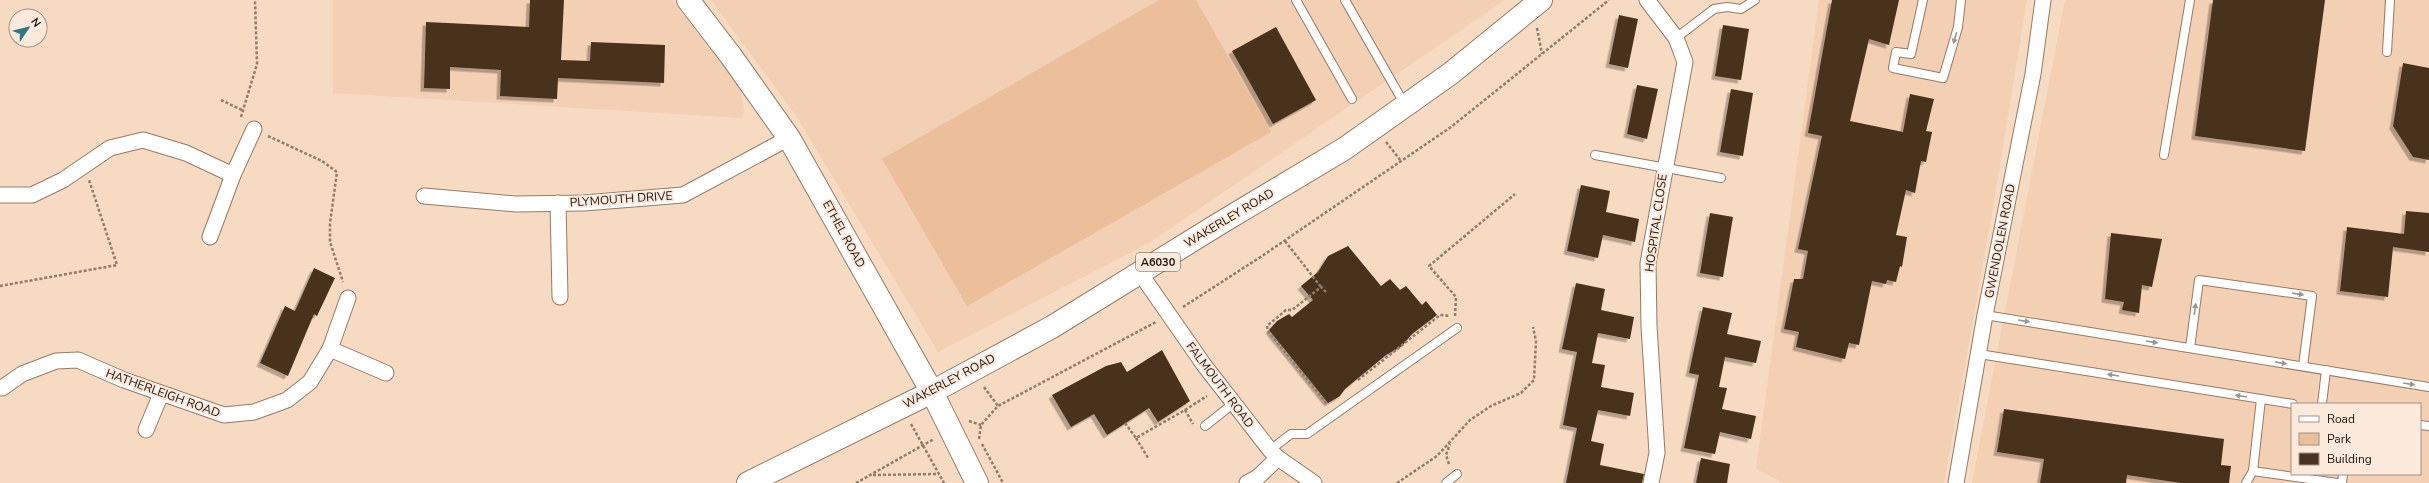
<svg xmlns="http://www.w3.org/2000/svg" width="2429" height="483" font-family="'Nunito Sans',sans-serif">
	<defs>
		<filter id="shadow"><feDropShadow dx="-3.5" dy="3.5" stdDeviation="0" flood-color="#0004"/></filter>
	</defs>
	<rect width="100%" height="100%" fill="#f7dac2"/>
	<g fill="#f3cfb3" fill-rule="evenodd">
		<polygon points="333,0 672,0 730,74 741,91 744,111 742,118 333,93"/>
		<polygon points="711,0 1505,0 1149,243 938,352 795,114"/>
		<polygon points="1819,0 2027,0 1992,213 1944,483 1784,483 1756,469"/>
		<path d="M 2065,0 L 2429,0 L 2429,483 L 1972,483 ZM 2292,404 L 2420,404 L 2420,474 L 2292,474 Z"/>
	</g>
	<polygon fill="#ecbf9b" points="1159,0 1196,0 1271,132 967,306 882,159"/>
	<g fill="#49321f" filter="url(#shadow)">
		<polygon points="530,0 564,0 561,60 590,61 591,42 665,45 664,83 558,78 557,99 500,96 501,70 450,67 450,89 424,88 426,22 529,27"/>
		<polygon points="1832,0 1899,0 1889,45 1869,39 1850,121 1903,132 1910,94 1934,99 1926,131 1932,132 1926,162 1921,161 1915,193 1906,190 1896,235 1907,237 1902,267 1900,266 1896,282 1887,280 1886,284 1872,281 1859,345 1849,343 1845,359 1796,347 1799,332 1784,329 1794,279 1803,279 1808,251 1798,249 1822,136 1808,133"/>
		<polygon points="2213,0 2325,0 2305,151 2195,136"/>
		<polygon points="1619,15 1638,19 1628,68 1609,64"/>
		<polygon points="1723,25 1749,29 1741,80 1715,76"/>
		<polygon points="1276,27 1316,100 1273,124 1232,51"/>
		<polygon points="2403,63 2429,68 2429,160 2413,157 2393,126"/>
		<polygon points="1637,85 1658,89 1647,139 1627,134"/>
		<polygon points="1731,89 1753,93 1743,156 1720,152"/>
		<polygon points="1581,185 1610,191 1606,212 1639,219 1635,242 1603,235 1598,258 1567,251"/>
		<polygon points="2406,211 2429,213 2429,252 2393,247 2388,297 2340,291 2347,227 2404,234"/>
		<polygon points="1710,213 1733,217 1723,277 1700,273"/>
		<polygon points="2111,233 2162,239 2152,287 2142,285 2139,313 2122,310 2124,302 2105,299"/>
		<polygon points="1348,246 1381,286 1390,279 1400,290 1406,286 1422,305 1426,301 1437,315 1412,334 1402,346 1386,355 1345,389 1340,396 1328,403 1269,330 1277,321 1289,314 1292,317 1313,300 1301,286 1318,272 1328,256"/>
		<polygon points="314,268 335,278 317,316 314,314 288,376 260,363 285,306 295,311"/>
		<polygon points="1576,283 1605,289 1601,310 1634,317 1630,339 1598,333 1592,363 1605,365 1601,387 1634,393 1630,416 1598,410 1591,441 1604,444 1600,465 1644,474 1642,483 1566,483 1577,428 1563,425 1577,352 1562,349"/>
		<polygon points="1703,307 1732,313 1727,334 1761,341 1756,363 1725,357 1719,387 1727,388 1722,409 1756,416 1751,439 1720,432 1715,454 1684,448 1699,375 1689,373"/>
		<polygon points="1162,350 1190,401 1158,422 1149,408 1107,435 1094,414 1071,427 1052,395 1106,366 1121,362 1127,372"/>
		<polygon points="2004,409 2224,439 2221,465 2231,466 2229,483 2181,483 2127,475 2126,483 2040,483 2044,459 1997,452"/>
		<polygon points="1701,458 1730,464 1727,483 1696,483"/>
	</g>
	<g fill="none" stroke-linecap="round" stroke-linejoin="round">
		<defs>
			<g id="lane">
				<polyline points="1296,0 1352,99"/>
				<polyline points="1345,0 1405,105"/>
				<polyline points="1923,0 1911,54 1896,52 1893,68 1943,78 1958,27 1961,0"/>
				<polyline points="1676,38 1714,9 1727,7 1741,9 1755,0"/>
				<polyline points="2387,52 2390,0"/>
				<polyline points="1595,155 1721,178"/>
				<polyline points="2164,155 2190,0"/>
				<polyline points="1985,315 2429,387"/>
				<polyline points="2190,348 2199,280 2312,296 2303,366"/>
				<polyline points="1979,354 2293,404"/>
				<polyline points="2261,399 2253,471 2337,483"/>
				<polyline points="2322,404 2326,370"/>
				<polyline points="2420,425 2429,426"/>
				<polyline points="1205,426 1234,403"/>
				<polyline points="1270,450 1291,434 1307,434 1457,328"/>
				<polyline points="1446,483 1457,474"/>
				<polyline points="2246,483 2253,471"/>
				<polyline points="2342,483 2343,474"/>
			</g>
			<g id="street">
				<polyline points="1647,0 1676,38 1685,62 1648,263 1649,326 1657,453 1651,483"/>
				<polyline points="0,195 32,195 63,180 110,148 143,140 186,153 233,175"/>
				<polyline points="424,196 516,204 584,203 683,195 789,138"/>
				<polyline points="558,203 560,297"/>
				<polyline points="210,237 233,175 254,129"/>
				<polyline points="1140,273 1204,365 1270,450 1278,458 1314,483"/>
				<polyline points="330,349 386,373"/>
				<polyline points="2,388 22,374 56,361 78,360 124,380 224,415 254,412 287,400 310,382 330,349 348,298"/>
				<polyline points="146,430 161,394"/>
				<polyline points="1247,483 1258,477 1278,458"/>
				<polyline points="1956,483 1985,315 2033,74 2043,0"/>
			</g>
			<polyline id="secondary" points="688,0 731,56 789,138 932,392 977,483"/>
			<polyline id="highway" points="748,483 932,392 1052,327 1222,222 1344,149 1450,74 1541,0"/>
		</defs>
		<use href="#lane" stroke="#957a65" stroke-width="10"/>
		<use href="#street" stroke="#957a65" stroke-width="17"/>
		<use href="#secondary" stroke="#957a65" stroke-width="24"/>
		<use href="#highway" stroke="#957a65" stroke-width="24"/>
		<g stroke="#907c6b" stroke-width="2.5" stroke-dasharray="3 2" stroke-linecap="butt">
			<polyline points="1537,28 1542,54"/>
			<polyline points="221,100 244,111"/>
			<polyline points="241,117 257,64 255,0"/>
			<polyline points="268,136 322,161 337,172 330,223 330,242 343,282"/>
			<polyline points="1386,142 1401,161"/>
			<polyline points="1285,241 1321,287"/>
			<polyline points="0,286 117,265 89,180"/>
			<polyline points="1326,292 1321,287 1292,310 1286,310 1267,326 1268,331 1327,404"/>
			<polyline points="1183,307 1262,256 1451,127 1609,0"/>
			<polyline points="1455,316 1456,297 1429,266 1515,194"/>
			<polyline points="1358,380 1440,315 1450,316"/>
			<polyline points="984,387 998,406"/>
			<polyline points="1185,410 1207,396"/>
			<polyline points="969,421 981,425"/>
			<polyline points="1125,423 1136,438 1185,410 1193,424"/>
			<polyline points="911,424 944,483"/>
			<polyline points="1136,438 1148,458"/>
			<polyline points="979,439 981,425 998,406 1156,322"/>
			<polyline points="982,444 1003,483"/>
			<polyline points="1449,464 1446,455 1450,444"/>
			<polyline points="873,475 939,474"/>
			<polyline points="856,483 934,439"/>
			<polyline points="1397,483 1437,456 1470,420 1491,406 1521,393 1534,380 1536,341 1533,327"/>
		</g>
		<use href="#lane" stroke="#fff" stroke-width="8"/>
		<use href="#street" stroke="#fff" stroke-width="15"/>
		<use href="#secondary" stroke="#fff" stroke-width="22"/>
		<use href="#highway" stroke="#fff" stroke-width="22"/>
	</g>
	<defs><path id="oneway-solid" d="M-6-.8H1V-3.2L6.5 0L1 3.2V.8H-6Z"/></defs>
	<g fill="#999591">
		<use href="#oneway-solid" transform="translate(1955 38) rotate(106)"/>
		<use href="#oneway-solid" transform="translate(2298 294) rotate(8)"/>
		<use href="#oneway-solid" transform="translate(2195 309) rotate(-82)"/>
		<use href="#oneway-solid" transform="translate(2024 321) rotate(9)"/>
		<use href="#oneway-solid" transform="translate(2152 342) rotate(9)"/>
		<use href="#oneway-solid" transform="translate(2281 363) rotate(9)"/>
		<use href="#oneway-solid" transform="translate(2113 375) rotate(-171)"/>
		<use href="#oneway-solid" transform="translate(2409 384) rotate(9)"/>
		<use href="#oneway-solid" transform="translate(2241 396) rotate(-171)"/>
	</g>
	<g text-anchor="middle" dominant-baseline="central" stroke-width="4" stroke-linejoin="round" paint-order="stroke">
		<rect fill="#fbe9db" stroke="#605349" stroke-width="1" x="1136" y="253" width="44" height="18" rx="3"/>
		<g font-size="11" font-weight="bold" fill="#1d130b">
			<text x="1158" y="262">A6030</text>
		</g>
		<g font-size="12" fill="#1d130b" stroke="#fbe9db">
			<text transform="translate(621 199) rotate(-4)">PLYMOUTH DRIVE</text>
			<text transform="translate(1229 218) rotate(-31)">WAKERLEY ROAD</text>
			<text transform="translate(1656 223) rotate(-82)">HOSPITAL CLOSE</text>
			<text transform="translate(844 234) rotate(61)">ETHEL ROAD</text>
			<text transform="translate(2000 241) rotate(-79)">GWENDOLEN ROAD</text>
			<text transform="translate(949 381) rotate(-28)">WAKERLEY ROAD</text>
			<text transform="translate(1220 385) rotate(53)">FALMOUTH ROAD</text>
			<text transform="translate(163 393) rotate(20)">HATHERLEIGH ROAD</text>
		</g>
	</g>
	<rect x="2291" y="403" width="130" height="72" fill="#fbe9db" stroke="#a29388"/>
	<rect x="2299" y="416" width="20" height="6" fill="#ffffff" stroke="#a29388"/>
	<text x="2327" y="423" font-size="12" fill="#1d130b">Road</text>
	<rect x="2299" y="433" width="20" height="12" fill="#ecbf9b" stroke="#a29388"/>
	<text x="2327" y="443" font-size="12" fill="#1d130b">Park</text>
	<rect x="2299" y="453" width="20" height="12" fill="#49321f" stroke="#a29388"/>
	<text x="2327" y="463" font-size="12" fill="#1d130b">Building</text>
	<g transform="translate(28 28) rotate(55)"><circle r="19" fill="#fbe9db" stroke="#a29388"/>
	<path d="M0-3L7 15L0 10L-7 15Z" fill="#307783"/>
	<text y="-6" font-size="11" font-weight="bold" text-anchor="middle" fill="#1d130b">N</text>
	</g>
</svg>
